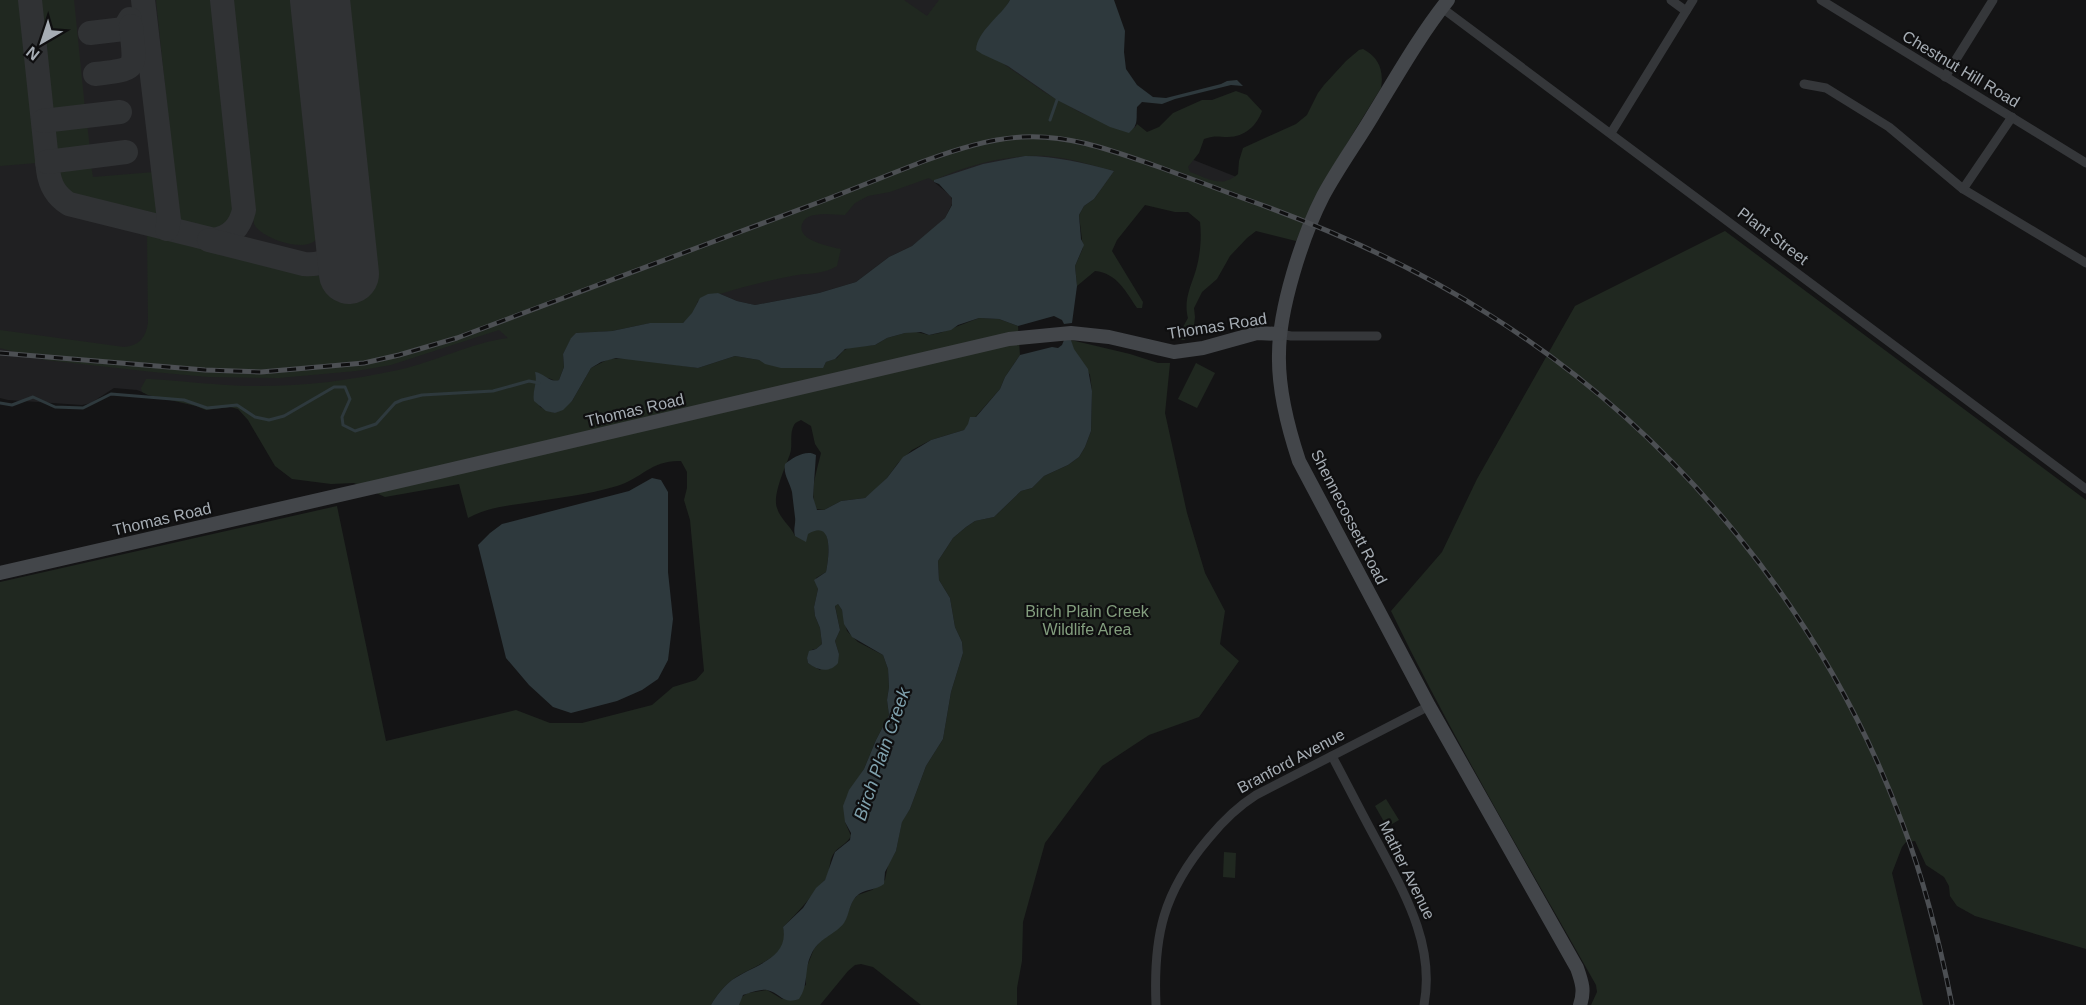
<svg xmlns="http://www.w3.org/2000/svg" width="2086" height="1005" font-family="Arial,sans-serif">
	<rect width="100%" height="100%" fill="#141415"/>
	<polygon fill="#202022" points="0,0 1010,0 987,28 1176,153 1310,206 1300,234 1198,198 934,182 950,195 953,202 945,218 937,227 912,246 889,257 856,282 819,293 755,305 737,301 718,293 698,301 685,321 650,323 572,337 243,403 166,397 150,395 137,390 114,388 91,403 82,405 8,400 0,398"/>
	<g fill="#202820">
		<polygon points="0,0 20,0 37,163 0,166"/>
		<polygon points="41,0 74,0 85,109 52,112"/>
		<path d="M 156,0 L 214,0 L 235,204 C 235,240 200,228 179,222 Z"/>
		<path d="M 230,0 L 300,0 L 323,226 C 322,232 319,238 313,242 C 300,251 261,238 254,224 Z"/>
		<path d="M 340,0 L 904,0 L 927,16 L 939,0 L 1010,0 L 1005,8 L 987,28 L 998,60 L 1044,92 L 1081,113 L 1107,123 L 1110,127 L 1135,128 L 1137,124 L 1147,132 L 1159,127 L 1173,113 L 1202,100 L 1212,100 L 1236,91 L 1247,95 L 1262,111 C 1257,125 1245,137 1228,137 C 1217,137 1217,135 1204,139 L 1199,153 L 1188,167 L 1190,172 C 1208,178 1221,189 1238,174 L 1239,161 L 1243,148 L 1296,124 L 1307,115 L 1318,93 L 1324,85 L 1346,61 L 1359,50 L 1363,49 C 1379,57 1384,71 1381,88 C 1350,138 1319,187 1296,241 L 1256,231 L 1247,238 L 1230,256 L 1217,279 L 1202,292 L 1194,308 L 1195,317 L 1193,335 L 1184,340 L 1177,339 L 1177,332 L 1183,327 L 1188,318 C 1184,303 1189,290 1194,276 C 1200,259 1202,239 1200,222 L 1188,212 L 1175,212 L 1145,205 L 1117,240 L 1112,251 L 1143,302 L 1142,308 L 1137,308 C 1126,292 1117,273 1095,271 L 1077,286 L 1075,266 L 1083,248 L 1079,215 L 1084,206 L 1094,199 L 1114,171 C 1092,165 1069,158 1046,156 C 1009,154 966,165 933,181 L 929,178 L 890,192 L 868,196 L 855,203 L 845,215 C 835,215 825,213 815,215 C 811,215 805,218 803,222 C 793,240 831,247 841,249 L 837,266 C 824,274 812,273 797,275 C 771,280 745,286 720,294 L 717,293 L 698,301 L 693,313 L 683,323 L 650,323 L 612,331 L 576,333 L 572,337 L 563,354 L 564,367 L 559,380 L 556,381 L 548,378 L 537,381 L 535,390 L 540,407 L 555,413 L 572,401 L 591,368 L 609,359 L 629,358 L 698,368 L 735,356 L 759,360 L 772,365 L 814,368 L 824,366 L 826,362 L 837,358 L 843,351 L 850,347 L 875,345 L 887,338 L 912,331 L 929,335 L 940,333 L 979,318 L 999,319 L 1018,326 L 1020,355 L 1005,377 L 1000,389 L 964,430 L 931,440 L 912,450 L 898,463 L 887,478 L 874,491 L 865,498 L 841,501 L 824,510 L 816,509 C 809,491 817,471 821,453 L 815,444 L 811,426 L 801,420 C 797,422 796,422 794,425 C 789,434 793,445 790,454 C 786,466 772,495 777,508 C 780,519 791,526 795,536 C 803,535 810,530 818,529 C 833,528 828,563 826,572 L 816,578 L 818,589 L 814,607 L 815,616 L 820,628 L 822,644 L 816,649 L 813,649 L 807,658 L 808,663 L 820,670 L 839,654 L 835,641 L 840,630 L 835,605 L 838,604 L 842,610 L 847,631 L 858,642 L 883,655 L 888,669 L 889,687 L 887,700 L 889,715 L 876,740 L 864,769 L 846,798 L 845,822 L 851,836 C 847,844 839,846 834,853 C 828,861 831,873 825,880 C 811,896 799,912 783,927 C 784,931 785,937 785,941 C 782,958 745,970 732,980 C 724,986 716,996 711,1005 L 0,1005 L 0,582 L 337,506 L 386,741 L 516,710 L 550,723 L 582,723 L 652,705 L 673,687 L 696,680 L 704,671 L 690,520 L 684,500 L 687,488 L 687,472 L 681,461 C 651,460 643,478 617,486 C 588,495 556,498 526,503 C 505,506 486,508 468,518 L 459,484 L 385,497 L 354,483 L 331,484 L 292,479 L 275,466 L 248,420 L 238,409 L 230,407 L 206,410 L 196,406 L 148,395 L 142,392 L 141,388 L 146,379 L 150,379 C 182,381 215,385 247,386 C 297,387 349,381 398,370 C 435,362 470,343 508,338 L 499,330 L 391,365 L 356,371 L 279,378 L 208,377 L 153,372 L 45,360 L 0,348 L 0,330 L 124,347 C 139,346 146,337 148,323 L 147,234 L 309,275 L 331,276 L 369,273 Z"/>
		<polygon points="87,124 90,149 56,152 54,128"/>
		<polygon points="91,165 93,177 154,172 158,216 60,192 58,168"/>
		<path d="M 1725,231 L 2086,500 L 2086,949 L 1975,916 L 1957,906 L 1950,896 L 1949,886 L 1944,877 L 1926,865 L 1915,841 L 1906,842 L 1902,847 L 1892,873 L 1923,1005 L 1591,1005 L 1597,992 L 1596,985 C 1526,861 1453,739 1391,611 L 1442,552 L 1477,479 L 1575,306 Z"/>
		<polygon points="1071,340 1130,354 1158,363 1170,363 1165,413 1187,513 1205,573 1225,611 1220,644 1239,661 1199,717 1149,735 1102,766 1045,843 1023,922 1022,961 1017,988 1017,1005 921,1005 873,967 861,964 855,965 848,971 820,1005 739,1005 740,998 748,993 767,990 782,999 806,985 806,969 814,949 823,938 844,922 853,900 858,895 872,890 885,880 888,865 896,851 902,821 910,809 926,766 943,739 951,692 963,653 962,642 955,627 950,598 939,580 938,561 953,538 966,527 975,521 994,517 1021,491 1032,488 1044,476 1068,465 1079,457 1085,447 1091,431 1092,391 1090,375 1073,349"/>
		<polygon points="1196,363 1215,373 1197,408 1178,399"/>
		<polygon points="1386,799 1399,820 1387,827 1375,806"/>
		<polygon points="1224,852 1236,853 1235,878 1223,877"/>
	</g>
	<g fill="#2e393d">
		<path d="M 1010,0 L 1114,0 L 1125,31 L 1124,52 L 1126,69 L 1137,85 L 1153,97 L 1166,98 L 1221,84 L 1227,81 L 1237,80 L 1243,86 L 1231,85 L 1175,99 L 1162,104 L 1142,102 L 1137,107 C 1136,120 1139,124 1129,133 L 1110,127 L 1057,100 L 1008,66 L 982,54 L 976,50 C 977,31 1001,16 1010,0 Z"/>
		<path d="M 1025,156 C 1056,156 1084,163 1114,171 L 1094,199 L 1084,206 L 1079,215 L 1081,239 L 1084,245 L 1075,266 L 1077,286 L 1072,323 L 1064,324 L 1062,320 L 1054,316 L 1018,326 L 999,319 L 979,318 L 958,325 L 951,330 L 929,335 L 921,332 L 905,333 L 887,338 L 875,345 L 845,349 L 835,359 L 826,362 L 823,368 L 781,368 L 765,364 L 759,360 L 735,356 L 698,368 L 616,358 L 601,362 L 591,368 L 572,401 L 563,410 L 555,413 L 546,411 L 534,401 C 532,390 538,384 535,372 C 544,373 549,383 559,380 L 564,367 L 563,354 L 571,338 L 576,333 L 612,331 L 650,323 L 683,323 L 692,313 L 700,298 L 708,294 L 718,293 L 737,301 L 755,305 L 819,293 L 856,282 L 889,257 L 912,246 L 945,218 L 952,205 L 952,198 L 939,184 L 934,182 L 934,180 L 983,164 Z"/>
		<path d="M 1064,340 L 1071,340 L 1074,349 L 1088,369 L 1092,391 L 1091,431 L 1085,447 L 1079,457 L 1068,465 L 1044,476 L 1032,488 L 1021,491 L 994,517 L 975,521 L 966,527 L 953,538 L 938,561 L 939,580 L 950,598 L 955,627 L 962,642 L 963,653 L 951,692 L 943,739 L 926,766 L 910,809 L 902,822 L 896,851 L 885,872 L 884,884 C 876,890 866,889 859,894 C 849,901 850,914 844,923 C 835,935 818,938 811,955 C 804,969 809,985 799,999 C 782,1005 781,993 767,990 C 760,989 750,993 743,995 L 739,1005 L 711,1005 C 716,996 724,986 732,980 C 753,965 790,959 783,927 L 803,908 L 816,888 L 825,880 L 835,852 L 850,840 L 851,833 L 845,822 L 843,806 L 849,790 L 864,769 L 876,740 L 889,715 L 887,700 L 889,687 L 888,669 L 883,655 L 852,637 L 844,624 L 842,610 L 838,604 L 835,606 L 840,630 L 835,641 L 839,654 L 838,663 C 830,673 818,671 808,663 L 807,658 L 809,651 L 816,649 L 822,644 L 820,628 L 815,616 L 814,607 L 818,589 L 814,580 L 826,572 C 829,557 834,518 808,534 L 806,542 L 795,536 C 793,529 796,524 795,517 C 794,509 793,500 792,492 C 790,482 783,475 785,464 C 793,457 807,449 816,455 L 813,497 L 817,510 L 824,510 L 841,501 L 865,498 L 887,478 L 903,457 L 931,440 L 964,430 L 968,424 L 970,417 L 976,417 L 1000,389 L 1005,377 L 1020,355 L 1052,347 L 1058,348 L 1062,345 Z"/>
		<polygon points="652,478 661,480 668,492 668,572 673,619 668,660 658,679 642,690 617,701 571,713 553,707 529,685 506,658 478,545 490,533 502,524 629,491"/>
	</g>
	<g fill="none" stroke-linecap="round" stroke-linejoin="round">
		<g stroke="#2e393d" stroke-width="3">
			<polyline points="1050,120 1057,100"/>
			<polyline points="0,403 12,405 33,397 55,407 83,408 111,394 184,400 207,408 237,405 255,417 269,420 284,416 334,387 345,387 350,399 342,417 343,425 355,431 376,424 395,403 402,400 422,395 493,391 529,381 539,383"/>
		</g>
		<g stroke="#303234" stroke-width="24">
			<path d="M 30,0 L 48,170 C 50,186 56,196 69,204 L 214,240 C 231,237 240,227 244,210 L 222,0"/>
			<polyline points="143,0 169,220 167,229"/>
			<polyline points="90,33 124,29 130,19"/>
			<path d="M 95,74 C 140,69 135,69 131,26"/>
			<polyline points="43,121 120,112"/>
			<polyline points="47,162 126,152"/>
			<path d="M 209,240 L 304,264 C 331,266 339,253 344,229"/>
		</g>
		<polyline stroke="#303234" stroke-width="60" points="320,0 349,274"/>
		<g stroke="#35373a" stroke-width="9">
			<polyline points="1671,0 1686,11"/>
			<polyline points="1821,0 2086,163"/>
			<polyline points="1442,8 2086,489"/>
			<polyline points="1945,77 1993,0"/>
			<polyline points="1804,84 1826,88 1889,127 1963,189 2086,263"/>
			<polyline points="1611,133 1693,0"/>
			<polyline points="1963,189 2012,117"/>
			<polyline points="1280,334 1291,336 1377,336"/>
			<path d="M 1332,756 C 1348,786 1363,816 1379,845 C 1406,896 1435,946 1424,1005"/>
			<path d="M 1156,1005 C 1153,936 1163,892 1209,838 C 1223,821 1237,807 1256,795 L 1429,706"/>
		</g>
		<g stroke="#43464a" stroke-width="14">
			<path d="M 1448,0 C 1420,35 1397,76 1373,115 C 1357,142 1338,168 1323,196 C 1302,237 1279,309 1279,354 C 1278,389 1288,428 1299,461 L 1429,706 L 1577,968 C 1582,982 1585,991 1580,1005"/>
			<polyline points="0,573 440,472 1009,339 1071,333 1109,337 1174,352 1203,348 1257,333 1280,334"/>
		</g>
		<defs>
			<path id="rail" d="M 0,353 L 205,370 L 261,372 L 364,363 L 399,355 L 457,338 C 577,292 697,248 817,203 C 854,189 890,174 927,160 C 958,149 989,139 1022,137 C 1069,134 1113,151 1156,166 C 1187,177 1218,189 1248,200 C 1332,230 1413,266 1488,314 C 1677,432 1826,616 1903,825 C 1925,883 1940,944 1952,1005"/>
		</defs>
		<use href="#rail" stroke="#4c4f53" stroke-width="5"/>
		<use href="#rail" stroke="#0f0f10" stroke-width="3" stroke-dasharray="9" stroke-linecap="butt"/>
	</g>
	<g text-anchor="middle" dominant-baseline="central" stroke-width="4.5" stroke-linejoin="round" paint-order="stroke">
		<g font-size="16" fill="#a6adb4" stroke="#0f0f10">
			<text transform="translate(1961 69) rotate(31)">Chestnut Hill Road</text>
			<text transform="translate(1773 236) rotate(37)">Plant Street</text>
			<text transform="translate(1217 326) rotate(-9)">Thomas Road</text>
			<text transform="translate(635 410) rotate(-13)">Thomas Road</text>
			<text transform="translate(1349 517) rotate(63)">Shennecossett Road</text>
			<text transform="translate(162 519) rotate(-13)">Thomas Road</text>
			<text transform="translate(1291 761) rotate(-28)">Branford Avenue</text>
			<text transform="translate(1407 870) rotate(64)">Mather Avenue</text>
		</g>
		<g font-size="16" fill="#839e7e" stroke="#0f0f10">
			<text x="1087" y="611">Birch Plain Creek<tspan x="1087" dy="18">Wildlife Area</tspan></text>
		</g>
		<g font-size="18" font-style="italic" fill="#7fa1ad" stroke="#0f0f10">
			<text transform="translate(882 754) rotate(-71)">Birch Plain Creek</text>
		</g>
	</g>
	<g transform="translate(42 42) rotate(219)" stroke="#0f0f10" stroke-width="4.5" paint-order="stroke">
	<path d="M0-4.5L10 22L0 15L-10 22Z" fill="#a6adb4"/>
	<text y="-9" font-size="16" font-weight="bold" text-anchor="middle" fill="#a6adb4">N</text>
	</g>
</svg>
